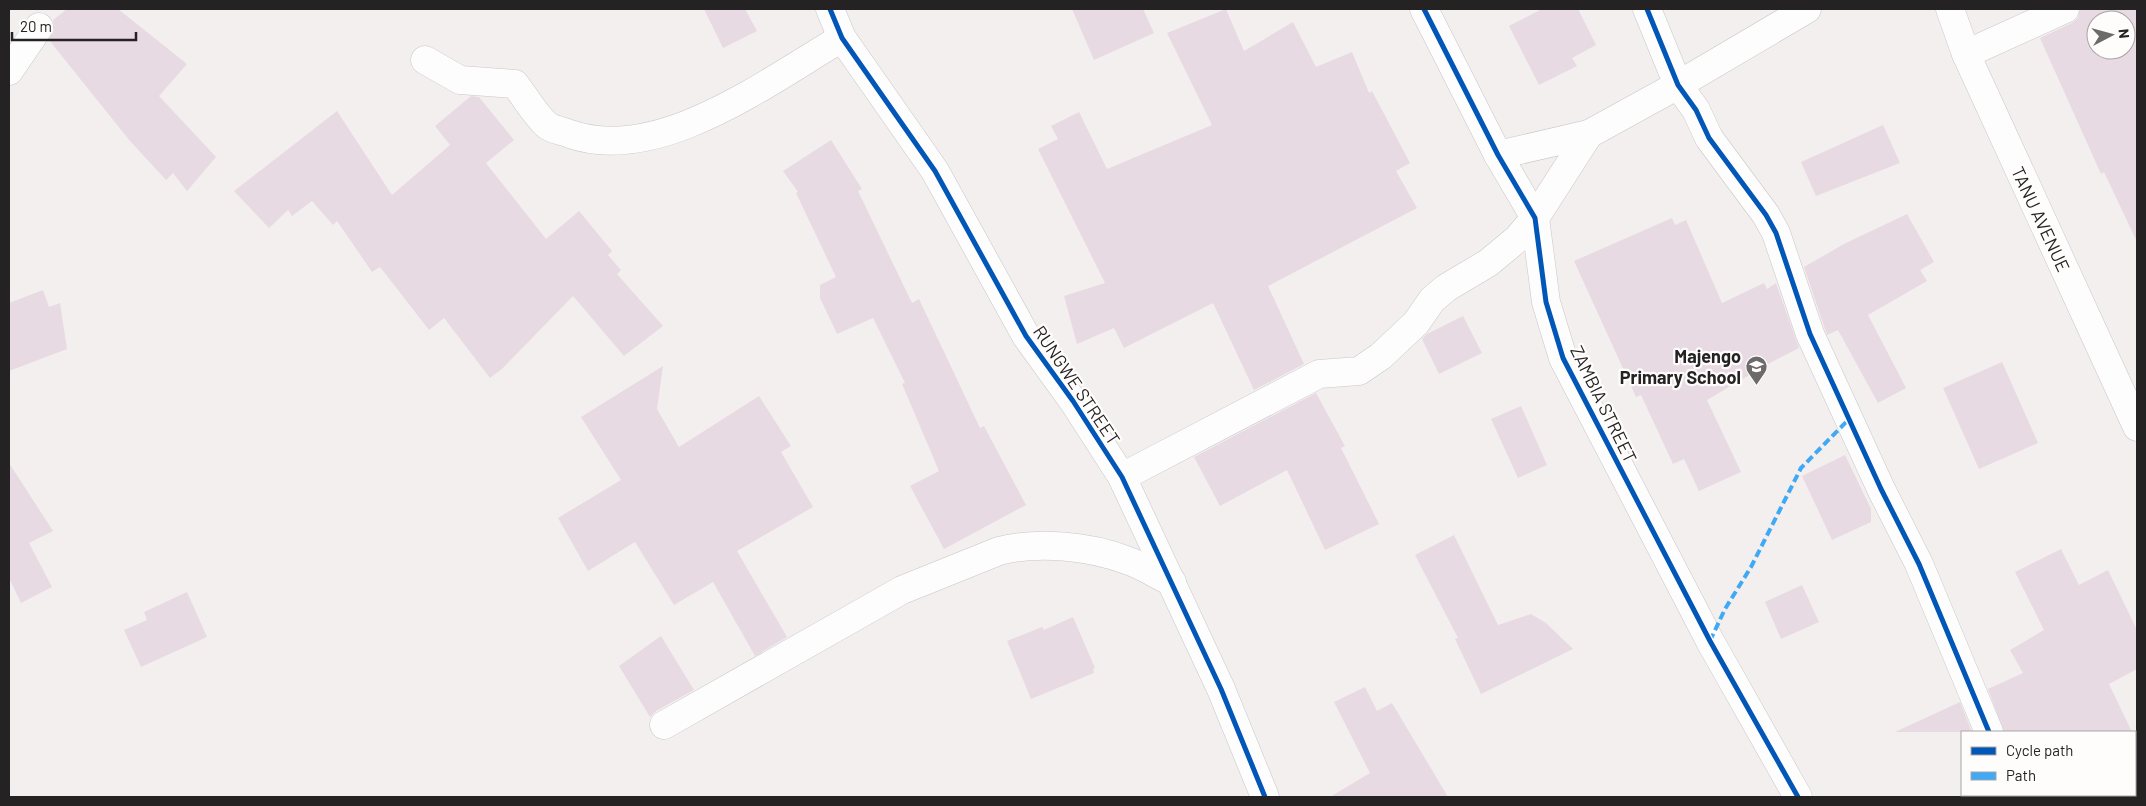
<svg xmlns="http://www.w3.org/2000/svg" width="2146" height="806" font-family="Barlow,sans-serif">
	<rect width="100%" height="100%" fill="#f3efef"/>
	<g fill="#e8dae2" fill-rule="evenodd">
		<polygon points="67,9 118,9 187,64 159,96 216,157 187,191 173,173 166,180 130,141 49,40 54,29 53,20"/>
		<polygon points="704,9 745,9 757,31 723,48"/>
		<polygon points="1072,9 1143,9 1154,33 1094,60"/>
		<polygon points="1226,9 1244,51 1293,22 1316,67 1352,52 1369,93 1372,91 1410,163 1396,171 1417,208 1268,286 1304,364 1254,390 1213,303 1124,348 1114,328 1077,344 1064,296 1105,283 1038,149 1058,139 1051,126 1079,112 1107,169 1212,125 1167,33"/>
		<polygon points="1542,9 1578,9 1596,45 1572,58 1577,66 1539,85 1509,26"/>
		<path d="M 2080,9 L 2137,9 L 2137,242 L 2104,172 L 2101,174 L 2040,38 L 2072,23 L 2078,18 ZM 2096,20 L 2126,20 L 2126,50 L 2096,50 Z"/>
		<polygon points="471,96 479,97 514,140 486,163 546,239 579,211 612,251 608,255 621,270 617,274 663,326 624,356 573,296 503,368 490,378 444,318 429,330 380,267 372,272 337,221 333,225 312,201 292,216 288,210 269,228 234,191 337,111 392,195 450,145 435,126"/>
		<polygon points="1883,125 1900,163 1816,196 1801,162"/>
		<polygon points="831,140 862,189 858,191 912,303 919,299 980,428 984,426 1026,505 944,549 910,486 939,471 902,384 905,383 873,318 837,334 820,298 820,285 836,277 796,193 798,192 783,171"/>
		<polygon points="1907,214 1934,262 1920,270 1927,281 1868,315 1906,388 1878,403 1838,330 1827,335 1804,267 1844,244"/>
		<polygon points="1672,218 1675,225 1686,220 1722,303 1764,283 1767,289 1776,283 1799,348 1768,364 1707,400 1741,472 1699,491 1684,459 1673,464 1641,395 1636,397 1574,261"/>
		<polygon points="43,290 49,307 60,303 67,349 9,371 9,303"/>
		<polygon points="1463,316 1482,353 1439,374 1422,339 1427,334"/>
		<polygon points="2002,362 2038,443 1979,469 1943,388"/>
		<polygon points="663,366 657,409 679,447 759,396 791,446 781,452 813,507 737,551 787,637 755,656 713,582 674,605 635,542 588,571 558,518 621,480 581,417"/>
		<polygon points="1316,393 1345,446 1341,448 1379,524 1325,550 1287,470 1220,506 1194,457"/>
		<polygon points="1521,406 1547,465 1518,478 1491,419"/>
		<polygon points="1845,455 1871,509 1871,522 1832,540 1802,476"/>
		<polygon points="9,463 53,531 29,543 52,587 21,603 9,578"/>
		<polygon points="1454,535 1498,625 1531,614 1546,623 1573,649 1481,694 1455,639 1458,638 1415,555"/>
		<polygon points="2061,549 2079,585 2108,570 2137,630 2137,669 2109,684 2132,732 2004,732 1988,689 2023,673 2010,650 2044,630 2015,572"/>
		<polygon points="1802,585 1819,622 1781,639 1765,602"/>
		<polygon points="187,592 207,637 141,667 124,630 147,620 144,612"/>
		<polygon points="1073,617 1095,668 1093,669 1094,673 1031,699 1007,641 1042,627 1044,630"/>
		<polygon points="661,636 694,690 656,711 650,717 619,666"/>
		<polygon points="1365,687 1377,711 1392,703 1448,797 1330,797 1370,773 1334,702"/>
		<polygon points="1960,702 1972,732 1895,732"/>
	</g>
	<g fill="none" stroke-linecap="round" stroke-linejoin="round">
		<defs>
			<g id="minor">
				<polyline points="830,9 842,38 935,171 1026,336 1073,401 1122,477 1221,689 1265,797"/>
				<polyline points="1424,9 1498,155 1535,218 1546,302 1563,358 1710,641 1798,797"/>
				<polyline points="1647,9 1678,85 1696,110 1709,138 1766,215 1776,233 1810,334 1881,489 1919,564 1989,732"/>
				<polyline points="1966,54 2065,9"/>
				<path d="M 425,60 L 460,80 L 515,84 C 523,94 538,119 548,126 C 554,130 563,131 570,134 C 659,165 768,81 842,38"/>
				<polyline points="9,71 39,27"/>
				<polyline points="1498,155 1589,134 1678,85 1807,9"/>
				<polyline points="1122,477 1319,374 1359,371 1381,356 1416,323 1432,300 1446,288 1488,263 1517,239 1535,218 1589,134"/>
				<path d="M 664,725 L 902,590 L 999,551 C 1038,541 1089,546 1126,560 C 1142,565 1157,575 1172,582"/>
				<polyline points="2017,795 2018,797"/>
			</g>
			<polyline id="tertiary" points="1950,9 1966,54 2137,427"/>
		</defs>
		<use href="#minor" stroke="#c9c6c6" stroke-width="29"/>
		<use href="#tertiary" stroke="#c9c6c6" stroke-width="29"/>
		<use href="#minor" stroke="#fdfdfd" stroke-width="28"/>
		<use href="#tertiary" stroke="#fdfdfd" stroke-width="28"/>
		<polyline stroke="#3fa9f5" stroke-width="4" stroke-dasharray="8 4" stroke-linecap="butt" points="1710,641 1725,609 1751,567 1801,468 1849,419"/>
		<defs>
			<g id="cycleway">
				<polyline points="830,9 842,38 935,171 1026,336 1073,401 1122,477 1221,689 1265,797"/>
				<polyline points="1424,9 1498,155 1535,218 1546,302 1563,358 1710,641 1798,797"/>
				<polyline points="1647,9 1678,85 1696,110 1709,138 1766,215 1776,233 1810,334 1881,489 1919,564 1989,732"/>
			</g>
		</defs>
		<use href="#cycleway" stroke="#fffcfc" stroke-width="8"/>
		<use href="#cycleway" stroke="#0057b8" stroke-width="5"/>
	</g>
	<defs>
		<symbol id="school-pin" viewBox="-11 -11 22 30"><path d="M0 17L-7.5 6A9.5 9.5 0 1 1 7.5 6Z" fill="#6d6a6a" stroke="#fffcfc"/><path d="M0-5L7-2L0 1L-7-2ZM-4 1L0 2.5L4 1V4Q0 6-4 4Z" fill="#fff"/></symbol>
	</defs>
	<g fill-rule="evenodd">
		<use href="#school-pin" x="1744" y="354" width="25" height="34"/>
	</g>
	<g text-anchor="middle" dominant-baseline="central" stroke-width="4.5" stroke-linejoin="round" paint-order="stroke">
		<g font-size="18" fill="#252223" stroke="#fffcfc">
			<text transform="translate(2041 219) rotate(65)">TANU AVENUE</text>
			<text transform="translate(1077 385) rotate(56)">RUNGWE STREET</text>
			<text transform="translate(1604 404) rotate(64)">ZAMBIA STREET</text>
		</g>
		<g font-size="18" font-weight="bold" fill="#252223" stroke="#fffcfc" text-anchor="end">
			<text x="1741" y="356">Majengo<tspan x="1741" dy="21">Primary School</tspan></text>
		</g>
	</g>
	<rect width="2146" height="806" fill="none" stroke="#252223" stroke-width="20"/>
	<rect x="1961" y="731" width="175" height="65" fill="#fffcfc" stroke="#a8a5a5"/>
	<rect x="1971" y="747" width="25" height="8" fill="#0057b8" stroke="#a8a5a5"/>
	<text x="2006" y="756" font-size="15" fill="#252223">Cycle path</text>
	<rect x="1971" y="772" width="25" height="8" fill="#3fa9f5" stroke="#a8a5a5"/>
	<text x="2006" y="781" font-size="15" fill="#252223">Path</text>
	<g transform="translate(2111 35) rotate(84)"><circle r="24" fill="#fffcfc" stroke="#a8a5a5"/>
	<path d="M0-4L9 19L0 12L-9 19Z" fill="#6d6a6a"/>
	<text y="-8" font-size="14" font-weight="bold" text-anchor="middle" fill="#252223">N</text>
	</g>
	<path d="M12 32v8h124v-8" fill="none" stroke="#252223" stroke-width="2.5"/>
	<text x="20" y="32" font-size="15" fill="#252223" stroke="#fffcfc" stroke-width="4" paint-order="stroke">20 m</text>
</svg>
